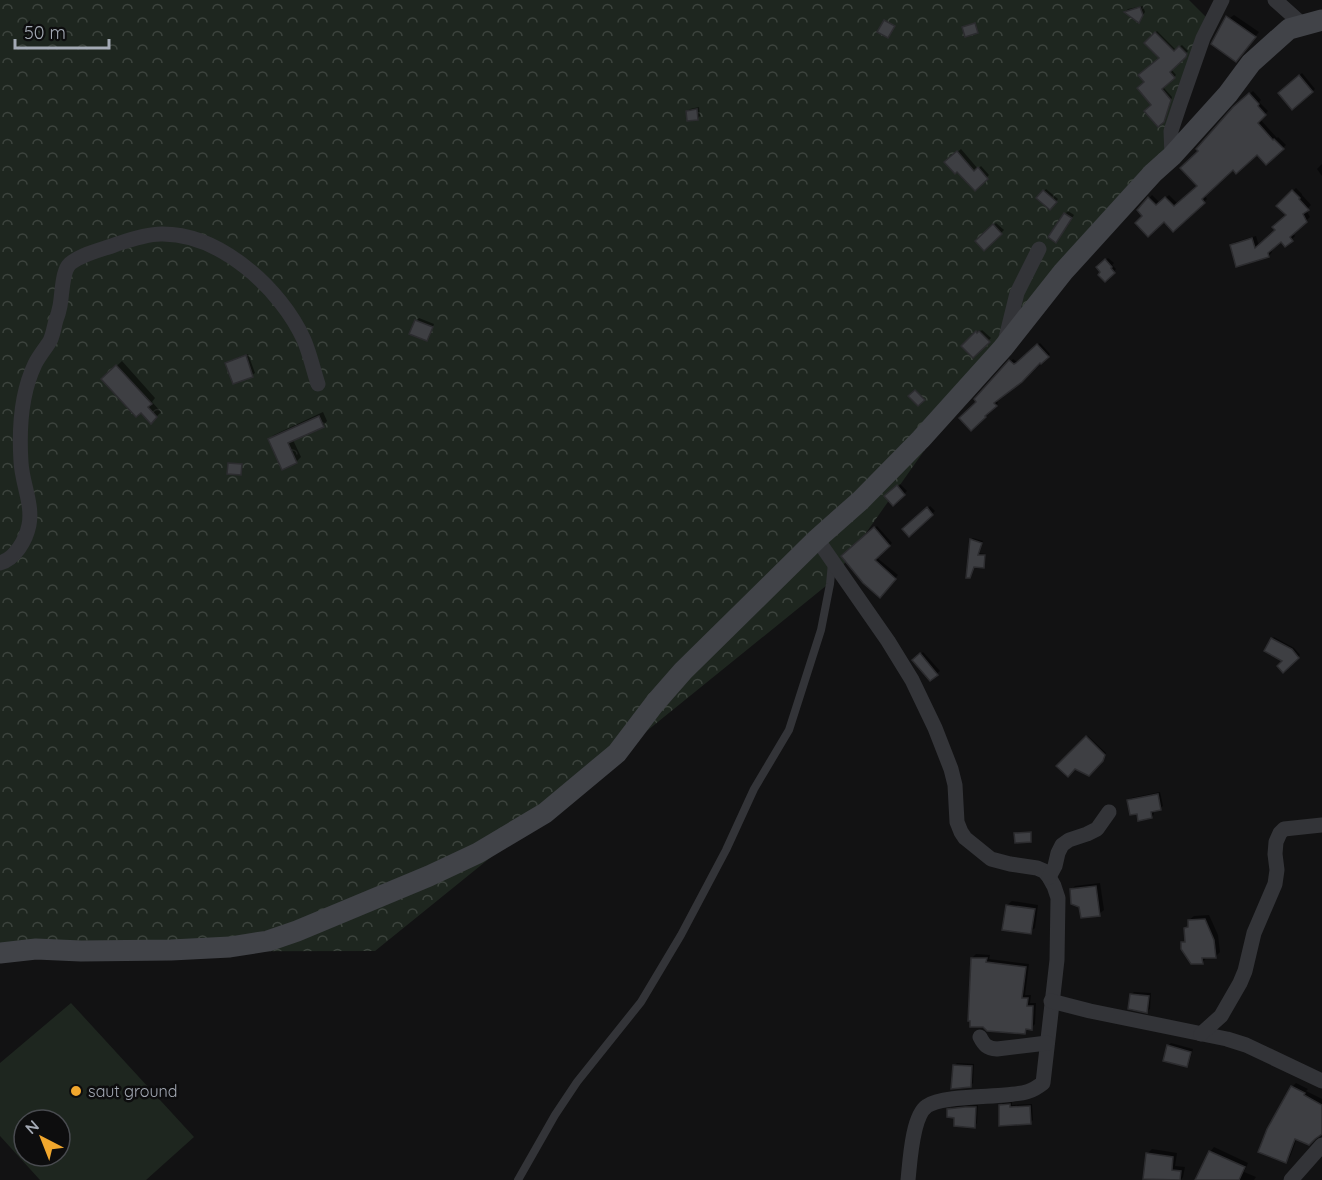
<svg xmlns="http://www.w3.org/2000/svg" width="1322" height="1180" font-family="Quicksand,sans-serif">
	<defs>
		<pattern id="forest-crowns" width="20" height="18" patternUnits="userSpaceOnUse" patternTransform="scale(1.5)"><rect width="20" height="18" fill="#1e261f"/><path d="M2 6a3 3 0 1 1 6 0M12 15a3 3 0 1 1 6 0" fill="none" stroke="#3c433d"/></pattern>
	</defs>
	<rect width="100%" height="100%" fill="#121213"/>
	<polygon fill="url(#forest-crowns)" points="0,0 1189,0 1212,23 1171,152 994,352 832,581 375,951 0,952"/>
	<path fill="#1e261f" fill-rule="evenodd" d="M 71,1003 L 194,1137 L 146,1180 L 40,1180 L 0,1136 L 0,1063 ZM 24,1120 L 60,1120 L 60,1156 L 24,1156 Z"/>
	<g fill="#0007">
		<polygon points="1143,6 1145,12 1139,21 1126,11 1128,9"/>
		<polygon points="1234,15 1259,32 1240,55 1228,18 1230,18"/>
		<polygon points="1157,31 1176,50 1182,45 1188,51 1171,69 1176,75 1163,87 1172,97 1165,118 1158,125 1146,82 1161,58 1146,43"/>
		<polygon points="1302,73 1315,89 1293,108 1280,93"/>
		<polygon points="1253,91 1261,100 1259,102 1268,111 1260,119 1277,138 1278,137 1286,145 1266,163 1257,153 1233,168 1204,195 1207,199 1173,230 1164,220 1144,216 1139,210 1152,195 1160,203 1169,195 1178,204 1199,185 1200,151 1234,108"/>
		<polygon points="699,107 700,116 698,118 687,111 690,109"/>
		<polygon points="961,149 978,169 981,166 989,175 975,189 946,162"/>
		<polygon points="1322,164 1322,176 1317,169"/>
		<polygon points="1296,188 1302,194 1302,195 1311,205 1306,210 1310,217 1293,233 1295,236 1286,245 1281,239 1271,248 1272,252 1269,256 1232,246 1235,242 1256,236 1259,246 1277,230 1288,215 1278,206"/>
		<polygon points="1046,189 1058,199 1050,208 1038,198"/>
		<polygon points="1068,211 1074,215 1059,238 1065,214"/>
		<polygon points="996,223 1004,230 985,249 977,241"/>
		<polygon points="1108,258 1114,263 1112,265 1116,269 1105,280 1102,272 1098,267"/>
		<polygon points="419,318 434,324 429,337 427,339 416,321"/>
		<polygon points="979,330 981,331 982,330 991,338 973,356 963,346"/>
		<polygon points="1040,343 1050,354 996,400 998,403 987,412 988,414 971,429 978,402 976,399 1013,359 1017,362 1020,361"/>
		<polygon points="248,354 255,373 252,375 227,363 229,361"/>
		<polygon points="122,361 155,398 152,402 161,412 151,422 103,379"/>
		<polygon points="323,412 327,421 323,426 293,440 301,457 296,462 269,439 274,435"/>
		<polygon points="900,484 907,491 893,504 886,496"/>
		<polygon points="930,506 935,511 909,535 904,529"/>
		<polygon points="877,526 892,543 876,557 898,575 879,596 843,556"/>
		<polygon points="973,538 983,541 979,553 986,554 985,564 983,566 975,566 969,577 971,540"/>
		<polygon points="1274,637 1294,648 1300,655 1283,671 1284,660 1272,639"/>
		<polygon points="923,652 940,671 930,679 914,660"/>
		<polygon points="1088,736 1106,753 1104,757 1075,767 1058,766"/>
		<polygon points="1160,792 1163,806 1160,808 1153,810 1154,814 1152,817 1138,812 1128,801 1131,798"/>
		<polygon points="1100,883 1104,910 1099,914 1080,905 1071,890 1075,886"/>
		<polygon points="1012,901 1038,905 1035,928 1030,932 1007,905"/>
		<polygon points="1209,915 1218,935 1220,952 1216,956 1206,956 1206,958 1202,963 1183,943 1187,939 1185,929 1190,924 1189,920 1194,916"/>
		<polygon points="976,954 990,955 989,959 1029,964 1025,995 1031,995 1030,1003 1036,1003 1035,1024 1031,1028 1029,1028 1025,1033 972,958"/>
		<polygon points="1134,992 1151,993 1150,1009 1147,1011 1132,994"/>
		<polygon points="1171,1043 1193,1049 1189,1063 1186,1066 1168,1046"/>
		<polygon points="957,1063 974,1064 973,1083 970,1086 954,1066"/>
		<polygon points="1296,1083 1308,1089 1306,1091 1322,1099 1322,1132 1297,1138 1290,1157 1286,1161 1292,1087"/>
		<polygon points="1012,1102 1012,1105 1032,1104 1033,1120 1030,1123 1000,1106 1003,1103"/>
		<polygon points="978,1105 977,1123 975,1126 956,1116 949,1110 952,1107"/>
		<polygon points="1214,1147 1248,1163 1244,1172 1256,1177 1254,1180 1197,1180 1210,1152"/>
		<polygon points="1152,1149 1177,1153 1175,1166 1185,1167 1183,1177 1181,1180 1145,1178 1148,1153"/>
	</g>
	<g fill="#3e3f43" stroke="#2c2c2f" stroke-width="1.5">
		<polygon points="1140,7 1143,15 1139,23 1124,12"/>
		<polygon points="1226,16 1256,37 1236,62 1211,44"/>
		<polygon points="884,20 895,26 888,38 877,32"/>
		<polygon points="975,23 978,33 965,37 962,27"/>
		<polygon points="1155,32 1174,51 1179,46 1187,54 1186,57 1170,72 1175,78 1162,89 1171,100 1164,122 1158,127 1144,111 1151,105 1137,88 1144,82 1138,75 1159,58 1144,43"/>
		<polygon points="1299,75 1313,92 1292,110 1278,93"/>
		<polygon points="1249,93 1259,104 1258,106 1266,115 1258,123 1273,140 1274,139 1284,149 1266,165 1257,155 1236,174 1233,170 1202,199 1205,203 1173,232 1164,222 1148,237 1135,223 1142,216 1137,210 1148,197 1156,205 1165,197 1174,206 1197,186 1180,168 1198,151 1196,149 1233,107"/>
		<polygon points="697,109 698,120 687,121 686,111"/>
		<polygon points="957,151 974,171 978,167 988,179 975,191 957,172 955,174 944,162"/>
		<polygon points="1043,190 1057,202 1050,210 1036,198"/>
		<polygon points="1292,190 1300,198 1299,199 1309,210 1303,214 1307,222 1290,237 1293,241 1285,247 1281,242 1268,253 1269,257 1236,267 1230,245 1252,238 1255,248 1275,230 1272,227 1286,215 1276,206"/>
		<polygon points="1064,213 1072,218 1056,243 1048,237"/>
		<polygon points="993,224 1002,234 984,251 975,241"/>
		<polygon points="1105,259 1112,267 1111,268 1115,273 1105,282 1098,275 1100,272 1096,267"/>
		<polygon points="415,320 433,327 427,341 409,334"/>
		<polygon points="976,331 977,333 979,331 990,342 973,358 961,346"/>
		<polygon points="1037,344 1049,357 1041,364 1040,363 1022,382 994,403 997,406 985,416 986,417 971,431 959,418 976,402 974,399 1009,360 1014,364 1016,363"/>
		<polygon points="246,355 253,377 233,384 225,363"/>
		<polygon points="116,365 152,404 148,407 157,417 151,424 141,413 136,417 101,379"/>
		<polygon points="915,390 925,400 918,406 908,396"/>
		<polygon points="319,416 324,427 288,443 297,463 282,470 268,439"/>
		<polygon points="228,463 242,464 241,475 227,474"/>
		<polygon points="897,485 905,495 893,506 884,496"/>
		<polygon points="927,507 933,515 909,537 902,529"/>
		<polygon points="874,527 890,546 875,560 896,579 880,598 863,583 841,556"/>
		<polygon points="970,539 982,543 978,555 985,555 984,568 974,567 970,578 966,578"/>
		<polygon points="1271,638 1292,649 1299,658 1283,673 1277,666 1282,661 1264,651"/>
		<polygon points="920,653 938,675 930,681 912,660"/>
		<polygon points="1086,736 1105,755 1103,761 1089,776 1075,769 1068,777 1056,766"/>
		<polygon points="1158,794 1161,810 1151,812 1152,818 1138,821 1137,814 1130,815 1127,800"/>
		<polygon points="1031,832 1031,842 1015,843 1014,833"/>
		<polygon points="1096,886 1100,916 1081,918 1079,907 1071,904 1070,889"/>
		<polygon points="1006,905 1035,909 1031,934 1002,930"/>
		<polygon points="1205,919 1214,940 1216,958 1202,958 1203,964 1191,964 1181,949 1181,942 1185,942 1184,928 1188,927 1188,920"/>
		<polygon points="971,958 987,958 986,962 1026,967 1022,998 1028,998 1027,1006 1033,1006 1032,1030 1026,1029 1025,1034 987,1031 983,1027 970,1027 970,1021 968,1021"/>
		<polygon points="1130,994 1149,996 1147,1013 1128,1009"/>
		<polygon points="1167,1045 1191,1052 1187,1067 1163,1061"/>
		<polygon points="953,1065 972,1066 971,1087 951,1089"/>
		<polygon points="1291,1086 1305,1093 1304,1095 1322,1105 1322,1134 1315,1139 1309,1145 1295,1139 1286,1163 1258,1152 1267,1129"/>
		<polygon points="1010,1104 1010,1107 1030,1106 1031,1124 999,1126 999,1105"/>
		<polygon points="965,1107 976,1107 975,1128 954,1126 954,1118 947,1117 947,1109"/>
		<polygon points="1209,1151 1245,1167 1239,1180 1195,1180"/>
		<polygon points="1146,1153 1173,1157 1172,1170 1181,1171 1180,1180 1143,1179"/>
	</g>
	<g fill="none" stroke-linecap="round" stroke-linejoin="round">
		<polyline stroke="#333438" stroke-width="8" points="518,1180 555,1115 577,1082 641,1002 681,935 726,850 754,789 789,730 821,630 830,584 832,563"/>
		<g stroke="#333438" stroke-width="15">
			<polyline points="1275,0 1303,25"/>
			<polyline points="1172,156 1171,131 1180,104 1203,38 1222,0"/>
			<polyline points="1005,342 1017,293 1039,249"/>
			<path d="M 817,539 L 888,641 L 912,680 L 935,728 L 951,769 L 955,785 L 957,822 L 961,832 L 965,838 L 991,859 L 1010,864 L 1037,868 L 1044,871 L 1049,877 L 1054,886 L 1058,898 L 1057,960 L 1043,1083 C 1029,1094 1021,1093 1005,1095 C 987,1097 941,1096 927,1106 C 912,1116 910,1162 908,1180"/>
			<path d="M 0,563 C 15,559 26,540 29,525 C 33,504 22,483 21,462 C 19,431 21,393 35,364 C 39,356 45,349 50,341 C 53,335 54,327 56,320 C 58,315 59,311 60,306 C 62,296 62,275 68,266 C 76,255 105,249 117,244 C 129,240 149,234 161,234 C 220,233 281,289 304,340 C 310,354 313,369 318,384"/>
			<polyline points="1049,877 1055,866 1058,853 1062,845 1069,840 1087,834 1097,829 1109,812"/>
			<polyline points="1051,1001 1090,1011 1227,1039 1246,1045 1322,1081"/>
			<polyline points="1201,1034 1221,1016 1240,983 1245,971 1254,933 1275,884 1277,870 1275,854 1276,842 1280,833 1284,829 1322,825"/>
			<path d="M 980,1037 C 984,1045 987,1048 997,1049 L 1047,1043"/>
			<polyline points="1291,1180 1322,1145"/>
		</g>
		<polyline stroke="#414348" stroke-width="21" points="0,953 36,949 81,951 171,950 230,947 268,941 297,931 429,876 478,853 545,813 617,753 655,703 683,671 817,539 861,500 921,439 1003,348 1063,272 1153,173 1172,156 1228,94 1251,63 1289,29 1322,20"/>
	</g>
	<circle fill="#f1a72d" stroke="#0d0d0e" stroke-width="2" cx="76" cy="1091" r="6"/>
	<g text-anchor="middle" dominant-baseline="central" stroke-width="5" stroke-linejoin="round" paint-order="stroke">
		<g font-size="16" fill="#a3a9b4" stroke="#0d0d0e" text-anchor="start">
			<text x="88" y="1091">saut ground</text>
		</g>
	</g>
	<g transform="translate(42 1138) rotate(318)"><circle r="28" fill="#0d0d0e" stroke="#494b50" stroke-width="1.5"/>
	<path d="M0-4.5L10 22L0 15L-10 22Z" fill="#f1a72d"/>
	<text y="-9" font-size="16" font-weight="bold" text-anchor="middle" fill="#a3a9b4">N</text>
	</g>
	<path d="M15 39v9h94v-9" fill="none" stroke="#a3a9b4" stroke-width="3"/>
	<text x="24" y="39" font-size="18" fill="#a3a9b4" stroke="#0d0d0e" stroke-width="4.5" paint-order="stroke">50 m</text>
</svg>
